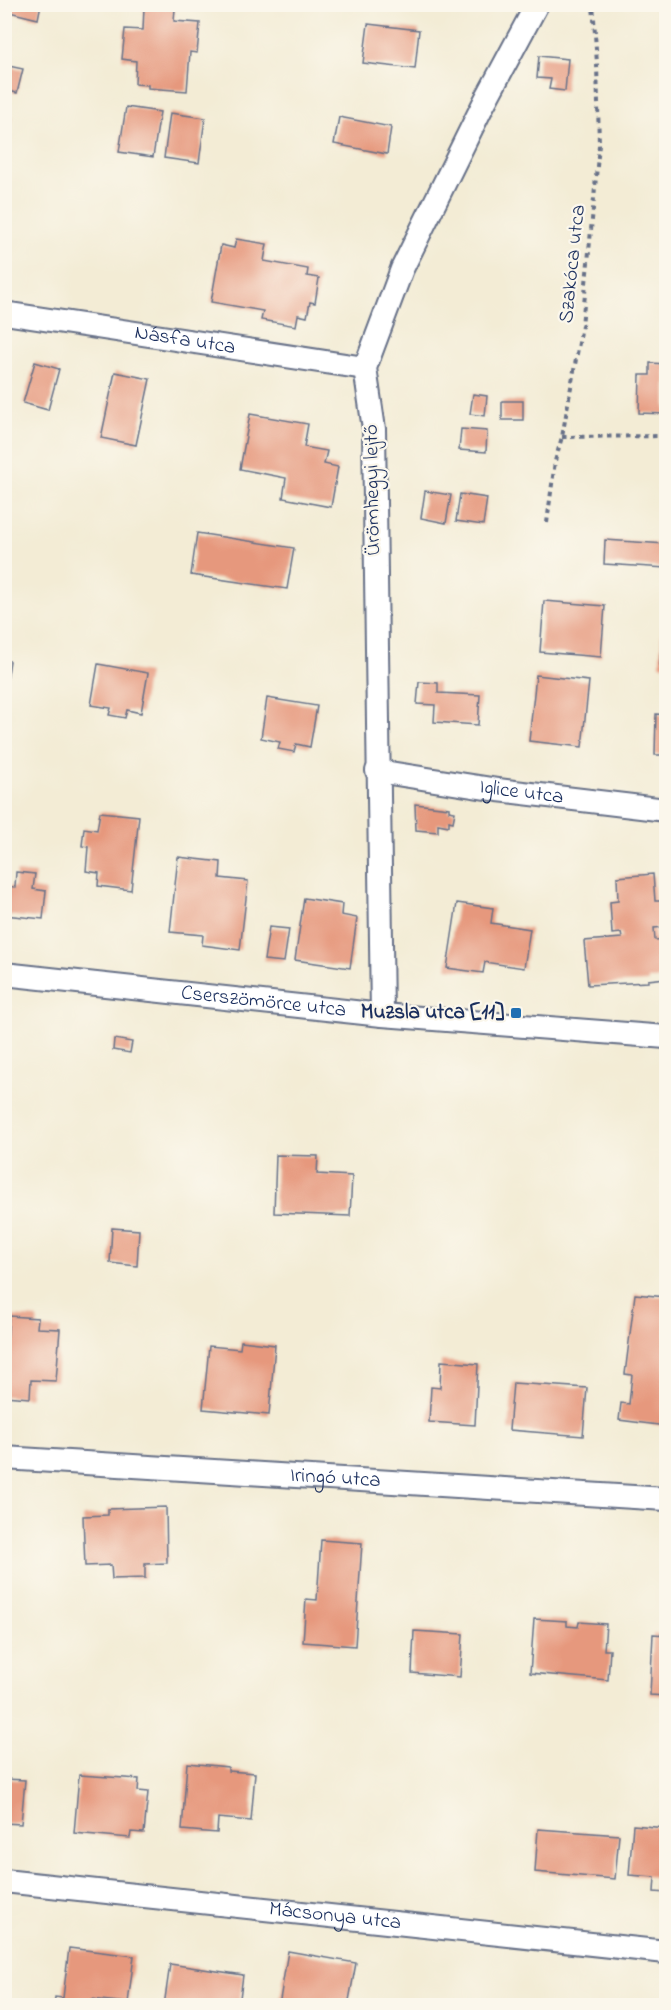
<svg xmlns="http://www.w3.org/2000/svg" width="671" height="2010" font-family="'Indie Flower',sans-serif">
	<rect width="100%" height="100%" fill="#fbf7ec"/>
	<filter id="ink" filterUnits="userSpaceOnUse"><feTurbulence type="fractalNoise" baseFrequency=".0167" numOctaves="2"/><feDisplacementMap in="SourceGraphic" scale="12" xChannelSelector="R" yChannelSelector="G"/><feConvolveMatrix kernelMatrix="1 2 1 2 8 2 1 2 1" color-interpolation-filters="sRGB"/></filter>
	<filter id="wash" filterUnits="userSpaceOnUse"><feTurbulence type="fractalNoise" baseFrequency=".008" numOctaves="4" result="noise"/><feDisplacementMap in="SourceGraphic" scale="24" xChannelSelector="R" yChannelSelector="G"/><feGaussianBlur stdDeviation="1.35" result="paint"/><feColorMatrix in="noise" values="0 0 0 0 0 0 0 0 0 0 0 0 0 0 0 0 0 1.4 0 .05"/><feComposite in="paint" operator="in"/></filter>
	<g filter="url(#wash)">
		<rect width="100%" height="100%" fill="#f3ecd5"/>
		<g id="blocks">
			<g fill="#e6987d">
				<polygon points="5,4 41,4 38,19 5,11"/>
				<polygon points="144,7 175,9 174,21 200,23 197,53 190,52 187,91 148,88 148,85 135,84 136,61 122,59 125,29 143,30"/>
				<polygon points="368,24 419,30 415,69 363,63"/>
				<polygon points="539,56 568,59 565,91 549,89 551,79 537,78"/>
				<polygon points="4,65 23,69 17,93 9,91 5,105"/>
				<polygon points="126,107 160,112 153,157 119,152"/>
				<polygon points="170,113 205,118 199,163 164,158"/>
				<polygon points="4,115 12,117 5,144 4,144"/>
				<polygon points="339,117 391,127 387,154 334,144"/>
				<polygon points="236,239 267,244 264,261 308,269 307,276 319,278 315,303 310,302 307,317 298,315 296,326 261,320 263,311 211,302 221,245 234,248"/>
				<polygon points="35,362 59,369 48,410 23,403"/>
				<polygon points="650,363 666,364 666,414 639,413 640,375 650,375"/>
				<polygon points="115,372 150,379 136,445 101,438"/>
				<polygon points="473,394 487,396 485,416 470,414"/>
				<rect x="502" y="401" width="21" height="19"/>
				<polygon points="250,414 308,424 304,447 327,451 324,464 338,467 331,507 283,498 286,478 240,469"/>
				<polygon points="461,429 487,431 486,452 459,450"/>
				<polygon points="425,491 451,495 446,523 421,518"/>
				<polygon points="460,494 487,498 483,525 456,521"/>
				<polygon points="197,533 294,548 287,589 191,575"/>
				<polygon points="605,540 666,544 666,568 604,564"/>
				<polygon points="544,601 605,606 601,657 540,652"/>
				<polygon points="662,624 666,624 666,665 660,665"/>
				<polygon points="4,661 10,661 6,687 4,687"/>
				<polygon points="98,664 148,673 141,713 127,710 125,718 109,715 111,708 91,705"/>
				<polygon points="536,675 589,681 582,747 529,741"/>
				<polygon points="419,682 438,683 438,693 480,695 478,725 434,722 435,705 417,704"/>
				<polygon points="267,698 317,706 310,747 296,744 294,752 278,749 280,742 261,738"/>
				<polygon points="656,714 666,715 666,755 655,755"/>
				<polygon points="415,804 449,808 449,811 455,812 453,822 449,821 449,826 438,824 438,832 416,830"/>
				<polygon points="100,812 139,816 131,890 98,886 99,873 86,871 88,847 82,846 84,828 97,830"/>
				<polygon points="663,830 666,830 666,851 665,851"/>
				<polygon points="178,857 221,862 220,878 248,881 240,950 202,945 203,935 170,932"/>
				<polygon points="16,872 35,874 33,889 46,891 43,919 4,915 4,886 15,887"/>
				<polygon points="653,874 655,901 663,901 665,927 654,928 655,940 666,939 666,978 648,980 648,982 588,985 584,941 622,938 621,933 612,934 610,902 618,901 617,877"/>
				<polygon points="304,898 342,904 341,915 357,918 350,968 295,960"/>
				<polygon points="457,903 493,908 491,923 530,929 524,968 485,962 483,973 447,968"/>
				<polygon points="269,927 289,929 284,962 264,960"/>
				<polygon points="114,1039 132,1042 130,1053 113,1050"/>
				<polygon points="276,1155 318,1156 317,1174 352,1176 350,1216 274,1213"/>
				<polygon points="112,1228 139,1230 137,1266 110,1263"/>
				<polygon points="635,1294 666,1297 666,1426 619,1420 621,1403 629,1404 632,1375 625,1374"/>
				<polygon points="9,1316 38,1318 37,1328 60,1329 56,1381 31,1380 30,1398 4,1396 4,1342 7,1343"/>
				<polygon points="241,1341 275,1345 269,1415 203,1409 209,1346 240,1349"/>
				<polygon points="441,1361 478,1364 475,1425 429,1422 431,1387 440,1388"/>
				<polygon points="513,1383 587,1388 583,1436 509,1430"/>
				<polygon points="166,1507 167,1563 145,1564 145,1578 112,1579 111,1565 85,1566 83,1516 108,1515 108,1509"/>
				<polygon points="321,1540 362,1543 355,1646 303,1642 306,1599 317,1600"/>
				<polygon points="534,1619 567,1621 567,1626 578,1627 579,1622 606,1624 604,1650 610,1650 608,1680 530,1673"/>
				<polygon points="414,1631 463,1634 460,1677 412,1673"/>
				<polygon points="653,1634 666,1635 666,1696 650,1695"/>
				<polygon points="187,1763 228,1767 228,1771 255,1773 251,1821 218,1818 217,1833 182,1830"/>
				<polygon points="79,1775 139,1779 138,1791 148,1792 144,1833 131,1832 130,1838 74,1833"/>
				<polygon points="4,1779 25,1780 21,1824 4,1823"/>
				<polygon points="633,1825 666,1828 666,1893 654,1892 655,1877 629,1875"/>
				<polygon points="538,1829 619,1835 615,1879 535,1872"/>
				<polygon points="69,1948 134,1956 128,2003 92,1999 91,2003 96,2006 54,2006 55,1997 63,1998"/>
				<polygon points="288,1951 356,1963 348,2006 279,2006"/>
				<polygon points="170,1964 243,1975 239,2006 164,2006"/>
			</g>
		</g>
	</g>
	<g filter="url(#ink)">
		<use href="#blocks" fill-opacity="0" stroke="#677188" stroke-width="1.5"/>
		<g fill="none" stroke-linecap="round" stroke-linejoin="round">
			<defs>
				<g id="street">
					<path id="s1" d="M 4,313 L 365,368"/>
					<path id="s2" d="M 377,771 L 498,790 L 666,810"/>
					<path id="s3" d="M 4,974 L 382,1015 L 666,1037"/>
					<polyline points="382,1015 374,429 365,368 402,269 484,103 537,4"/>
					<path id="s4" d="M 4,1458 L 666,1499"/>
					<path id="s5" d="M 4,1881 L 666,1952"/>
				</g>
			</defs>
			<use href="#street" stroke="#677188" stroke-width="26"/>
			<g stroke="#677188" stroke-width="4" stroke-dasharray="4.5 4.5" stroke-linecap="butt">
				<polyline points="562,437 666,436"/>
				<polyline points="547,523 555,461 562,437 582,326 599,145 597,64 593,4"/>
			</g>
			<use href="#street" stroke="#fff" stroke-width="22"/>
		</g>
	</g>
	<rect fill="#1f6fb2" stroke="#fbf7ec" stroke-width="2" x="510" y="1007" width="12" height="12" rx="3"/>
	<g text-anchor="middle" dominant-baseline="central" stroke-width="4.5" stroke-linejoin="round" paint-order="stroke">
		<g font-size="21" fill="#1b2f5e" stroke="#fbf7ec">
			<text transform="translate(573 264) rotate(-84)">Szakóca utca</text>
			<text stroke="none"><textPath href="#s1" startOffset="183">Násfa utca</textPath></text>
			<text transform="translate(373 490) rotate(-91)">Ürömhegyi lejtő</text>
			<text stroke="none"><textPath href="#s2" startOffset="146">Iglice utca</textPath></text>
			<text stroke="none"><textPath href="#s3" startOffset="261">Cserszömörce utca</textPath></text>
			<text stroke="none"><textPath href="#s4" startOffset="332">Iringó utca</textPath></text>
			<text stroke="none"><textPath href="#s5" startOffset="333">Mácsonya utca</textPath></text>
		</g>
		<g font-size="21" font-weight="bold" fill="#1b2f5e" stroke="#fbf7ec" text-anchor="end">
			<text x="504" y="1013">Muzsla utca [11]</text>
		</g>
	</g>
	<rect width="671" height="2010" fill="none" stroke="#fbf7ec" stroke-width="24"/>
</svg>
